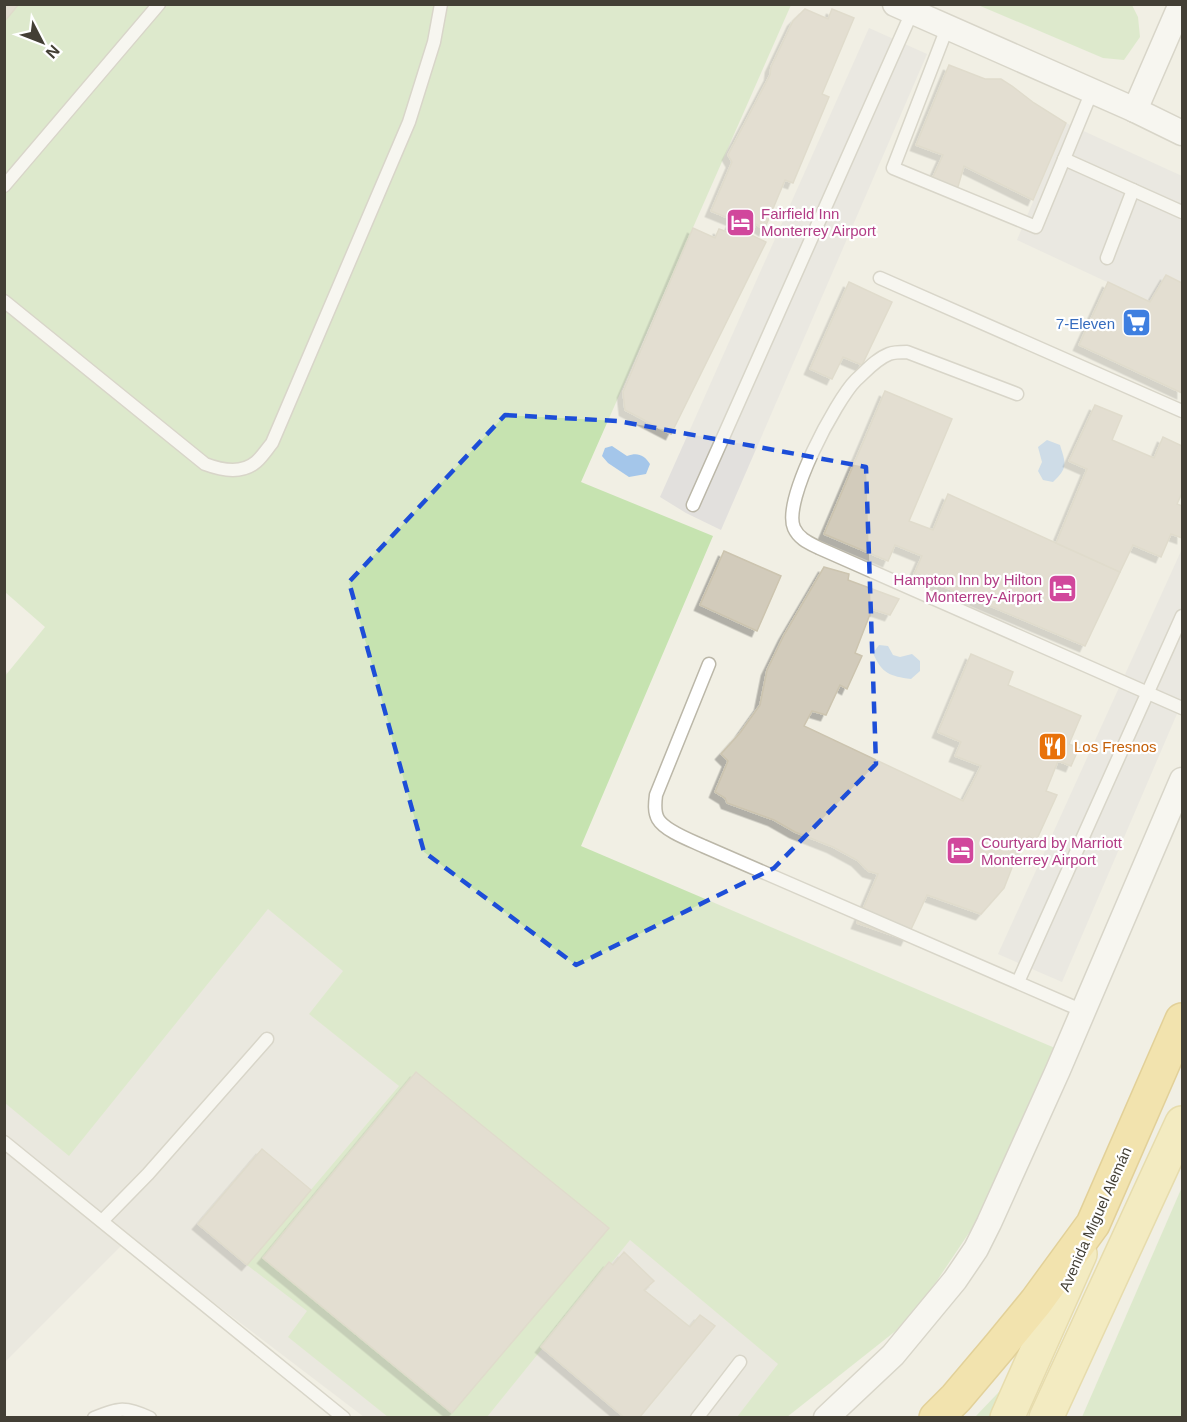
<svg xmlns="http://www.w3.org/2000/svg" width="1187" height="1422" font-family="Helvetica,sans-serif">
	<defs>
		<filter id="shadow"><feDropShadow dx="-5.5" dy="5.5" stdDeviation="0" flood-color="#0004"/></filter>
	</defs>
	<rect width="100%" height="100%" fill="#f1efe4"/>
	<polygon fill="#e3e0d9" points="5,671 832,1382 779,1417 364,1417 129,1238 5,1362"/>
	<g fill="#c6e3b0">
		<polygon points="5,5 791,5 581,482 713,536 581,846 1055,1048 983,1212 912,1318 787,1417 737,1417 778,1364 630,1240 487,1417 388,1417 288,1337 307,1311 247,1265 399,1086 309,1014 343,971 268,909 69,1156 5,1103 5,676 45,627 5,592"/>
		<polygon points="951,5 1132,5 1138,17 1140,37 1124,60 1103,58 978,5"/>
		<polygon points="1182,1187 1182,1417 1082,1417"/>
		<polygon points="1038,1351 1009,1417 975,1417"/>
	</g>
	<g fill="#e2e0dd">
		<polygon points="869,28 927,54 721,530 686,513 660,497"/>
		<polygon points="1066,123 1182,176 1182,283 1166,275 1150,302 1017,240"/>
		<polygon points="1182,549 1182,702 1062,982 998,954"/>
	</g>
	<g fill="#a4c6ea">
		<path d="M 1047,440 L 1060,445 C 1066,464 1068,468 1053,482 L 1043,480 L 1038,471 L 1042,462 L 1038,447 Z"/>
		<path d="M 612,446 L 627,456 C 638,452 644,455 650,464 L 646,474 L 629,477 L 608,463 L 602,456 L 605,448 Z"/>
		<path d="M 879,645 L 888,646 L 893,655 L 900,657 L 912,654 L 920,661 L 920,671 L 911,679 C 890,676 882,674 873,653 Z"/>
	</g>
	<g fill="#d2cbbb" stroke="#ccc4af" stroke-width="1.5" filter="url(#shadow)">
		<polygon points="4,4 19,4 4,22"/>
		<polygon points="805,9 828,19 832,9 854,18 822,94 829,97 793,183 785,180 764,230 756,224 751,235 766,242 671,434 625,410 623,392 693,228 715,238 719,229 727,232 733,220 711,211 732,162 728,155 770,75 771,67 793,21"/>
		<polygon points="949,65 985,79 1001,79 1012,86 1034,103 1066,123 1033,200 964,166 957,190 932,179 943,155 916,145"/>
		<polygon points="1166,275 1182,283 1182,393 1079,345 1108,282 1150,302"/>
		<polygon points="849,282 892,302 862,365 843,357 832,379 810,369"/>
		<polygon points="885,391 952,419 909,521 933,530 948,494 1120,572 1085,646 914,574 922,556 895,545 888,561 824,534"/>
		<polygon points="1095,405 1122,416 1112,440 1154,458 1163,437 1182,446 1182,493 1177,504 1182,506 1182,538 1171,534 1161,557 1133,545 1120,572 1056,543 1087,469 1069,461"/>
		<polygon points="724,551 781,576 757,631 700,605"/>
		<polygon points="824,567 849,574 848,580 899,599 890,615 872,609 855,653 862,656 847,689 840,685 826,715 812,711 804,726 963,801 981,766 955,756 961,742 938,732 971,654 1013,672 1008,685 1081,716 1069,744 1079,748 1071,766 1058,761 1046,791 1057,795 1036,841 1029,836 1013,865 1004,888 981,914 927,895 906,940 857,923 878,874 868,871 857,860 833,847 795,832 774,820 727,803 725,798 715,792 728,761 721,754 740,733 760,705 767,670 784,635"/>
		<polygon points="416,1072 609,1228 452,1413 263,1258"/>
		<polygon points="262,1149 311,1190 247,1265 198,1224"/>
		<polygon points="624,1252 654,1281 644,1290 690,1327 700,1315 715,1326 639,1418 625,1418 541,1347 609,1262 613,1265"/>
	</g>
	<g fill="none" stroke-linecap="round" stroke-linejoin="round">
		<defs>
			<g id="lane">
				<polyline points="947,28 893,168 1036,227 1092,91"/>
				<polyline points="1064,159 1182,212"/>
				<polyline points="4,186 159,4"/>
				<polyline points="1107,258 1133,190"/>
				<polyline points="880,278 1182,411"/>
				<path d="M 4,301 L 205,464 C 221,470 242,474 256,462 C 262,457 267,449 272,443 L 409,122 L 434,42 L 441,4"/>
				<path d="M 1017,394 L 907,352 C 901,352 894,352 889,354 C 876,359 866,371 856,380 C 836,400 782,501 794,528 C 799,539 809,543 819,548 L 1182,708"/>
				<polyline points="693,505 912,12"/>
				<path d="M 709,664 L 656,795 C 655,803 654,812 658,819 C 665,831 690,840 703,846 L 1083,1011"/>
				<polyline points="1018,982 1182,616"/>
				<polyline points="4,1142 344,1418"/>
				<polyline points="102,1221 148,1174 267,1039"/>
				<path d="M 94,1418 C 119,1408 125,1406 150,1418"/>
				<polyline points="697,1418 740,1362"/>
			</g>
			<g id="street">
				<polyline points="895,4 1135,110 1182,133"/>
				<polyline points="1135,110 1181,4"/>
				<polyline points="826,1418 893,1355 955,1280 976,1249 989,1223 1058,1070 1182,780"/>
			</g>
			<g id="primary">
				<polyline points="1007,1418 1080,1254"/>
				<polyline points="1046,1418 1182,1123"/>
			</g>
			<polyline id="highway" points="936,1418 956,1398 1000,1346 1036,1302 1093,1224 1182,1020"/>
		</defs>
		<use href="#lane" stroke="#bbb7a8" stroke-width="15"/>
		<use href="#street" stroke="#bbb7a8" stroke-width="27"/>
		<use href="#primary" stroke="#dac569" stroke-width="36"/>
		<use href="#highway" stroke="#d1ac3e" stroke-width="36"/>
		<use href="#lane" stroke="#fff" stroke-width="12"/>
		<use href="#street" stroke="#fff" stroke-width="24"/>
		<use href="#primary" stroke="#f7e698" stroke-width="33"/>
		<use href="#highway" stroke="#f3d66d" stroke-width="33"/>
	</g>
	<path d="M0 0H1187V1422H0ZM 505,415 L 618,421 L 866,467 L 876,764 L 774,868 L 576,965 L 424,852 L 349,582 Z" fill="#f1efe4" fill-opacity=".55" fill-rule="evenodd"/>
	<path fill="none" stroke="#1d4ed8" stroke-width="4.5" stroke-dasharray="12 8" stroke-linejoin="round" d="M 505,415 L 618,421 L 866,467 L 876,764 L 774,868 L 576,965 L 424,852 L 349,582 Z"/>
	<defs>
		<symbol id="hotel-square" viewBox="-11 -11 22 22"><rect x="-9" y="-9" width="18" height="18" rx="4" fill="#d1479c" stroke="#fff"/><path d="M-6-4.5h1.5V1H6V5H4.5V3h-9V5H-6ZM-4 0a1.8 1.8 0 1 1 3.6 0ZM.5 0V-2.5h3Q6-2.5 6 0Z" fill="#fff"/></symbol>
		<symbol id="supermarket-square" viewBox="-11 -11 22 22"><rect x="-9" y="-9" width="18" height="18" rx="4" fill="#3f7fe0" stroke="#fff"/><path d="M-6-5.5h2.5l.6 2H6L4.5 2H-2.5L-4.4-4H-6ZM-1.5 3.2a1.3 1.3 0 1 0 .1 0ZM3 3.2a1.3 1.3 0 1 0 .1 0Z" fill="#fff"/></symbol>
		<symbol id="restaurant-square" viewBox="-11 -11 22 22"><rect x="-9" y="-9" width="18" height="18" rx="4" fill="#e8710a" stroke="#fff"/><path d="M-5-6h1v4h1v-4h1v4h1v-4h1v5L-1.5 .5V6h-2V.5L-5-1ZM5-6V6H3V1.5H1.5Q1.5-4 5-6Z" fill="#fff"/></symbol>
	</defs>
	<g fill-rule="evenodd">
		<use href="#hotel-square" x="724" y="206" width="33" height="33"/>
		<use href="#supermarket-square" x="1120" y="306" width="33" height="33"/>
		<use href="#hotel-square" x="1046" y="572" width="33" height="33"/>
		<use href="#restaurant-square" x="1036" y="730" width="33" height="33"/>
		<use href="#hotel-square" x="944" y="834" width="33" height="33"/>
	</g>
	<g text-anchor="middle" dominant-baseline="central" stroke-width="4.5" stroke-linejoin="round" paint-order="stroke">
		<g font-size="15" fill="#b23c85" stroke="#fff" text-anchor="start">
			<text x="761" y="213">Fairfield Inn<tspan x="761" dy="17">Monterrey Airport</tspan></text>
			<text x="1042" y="579" text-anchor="end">Hampton Inn by Hilton<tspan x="1042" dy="17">Monterrey-Airport</tspan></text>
			<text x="981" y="842">Courtyard by Marriott<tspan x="981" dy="17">Monterrey Airport</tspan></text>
		</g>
		<g font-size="15" fill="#366cbe" stroke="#fff" text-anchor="end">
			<text x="1115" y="323">7-Eleven</text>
		</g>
		<g font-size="15" fill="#c56008" stroke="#fff" text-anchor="start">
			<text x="1074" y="746">Los Fresnos</text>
		</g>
		<g font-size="15" fill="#433f35" stroke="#fff">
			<text transform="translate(1095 1219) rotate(-66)">Avenida Miguel Alemán</text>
		</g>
	</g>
	<rect width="1187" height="1422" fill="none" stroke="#433f35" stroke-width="12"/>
	<g transform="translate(42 42) rotate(132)" stroke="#ffffff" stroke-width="4.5" paint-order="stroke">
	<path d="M0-4.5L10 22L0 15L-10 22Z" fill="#433f35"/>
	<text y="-9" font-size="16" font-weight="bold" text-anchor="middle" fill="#433f35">N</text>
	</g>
</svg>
